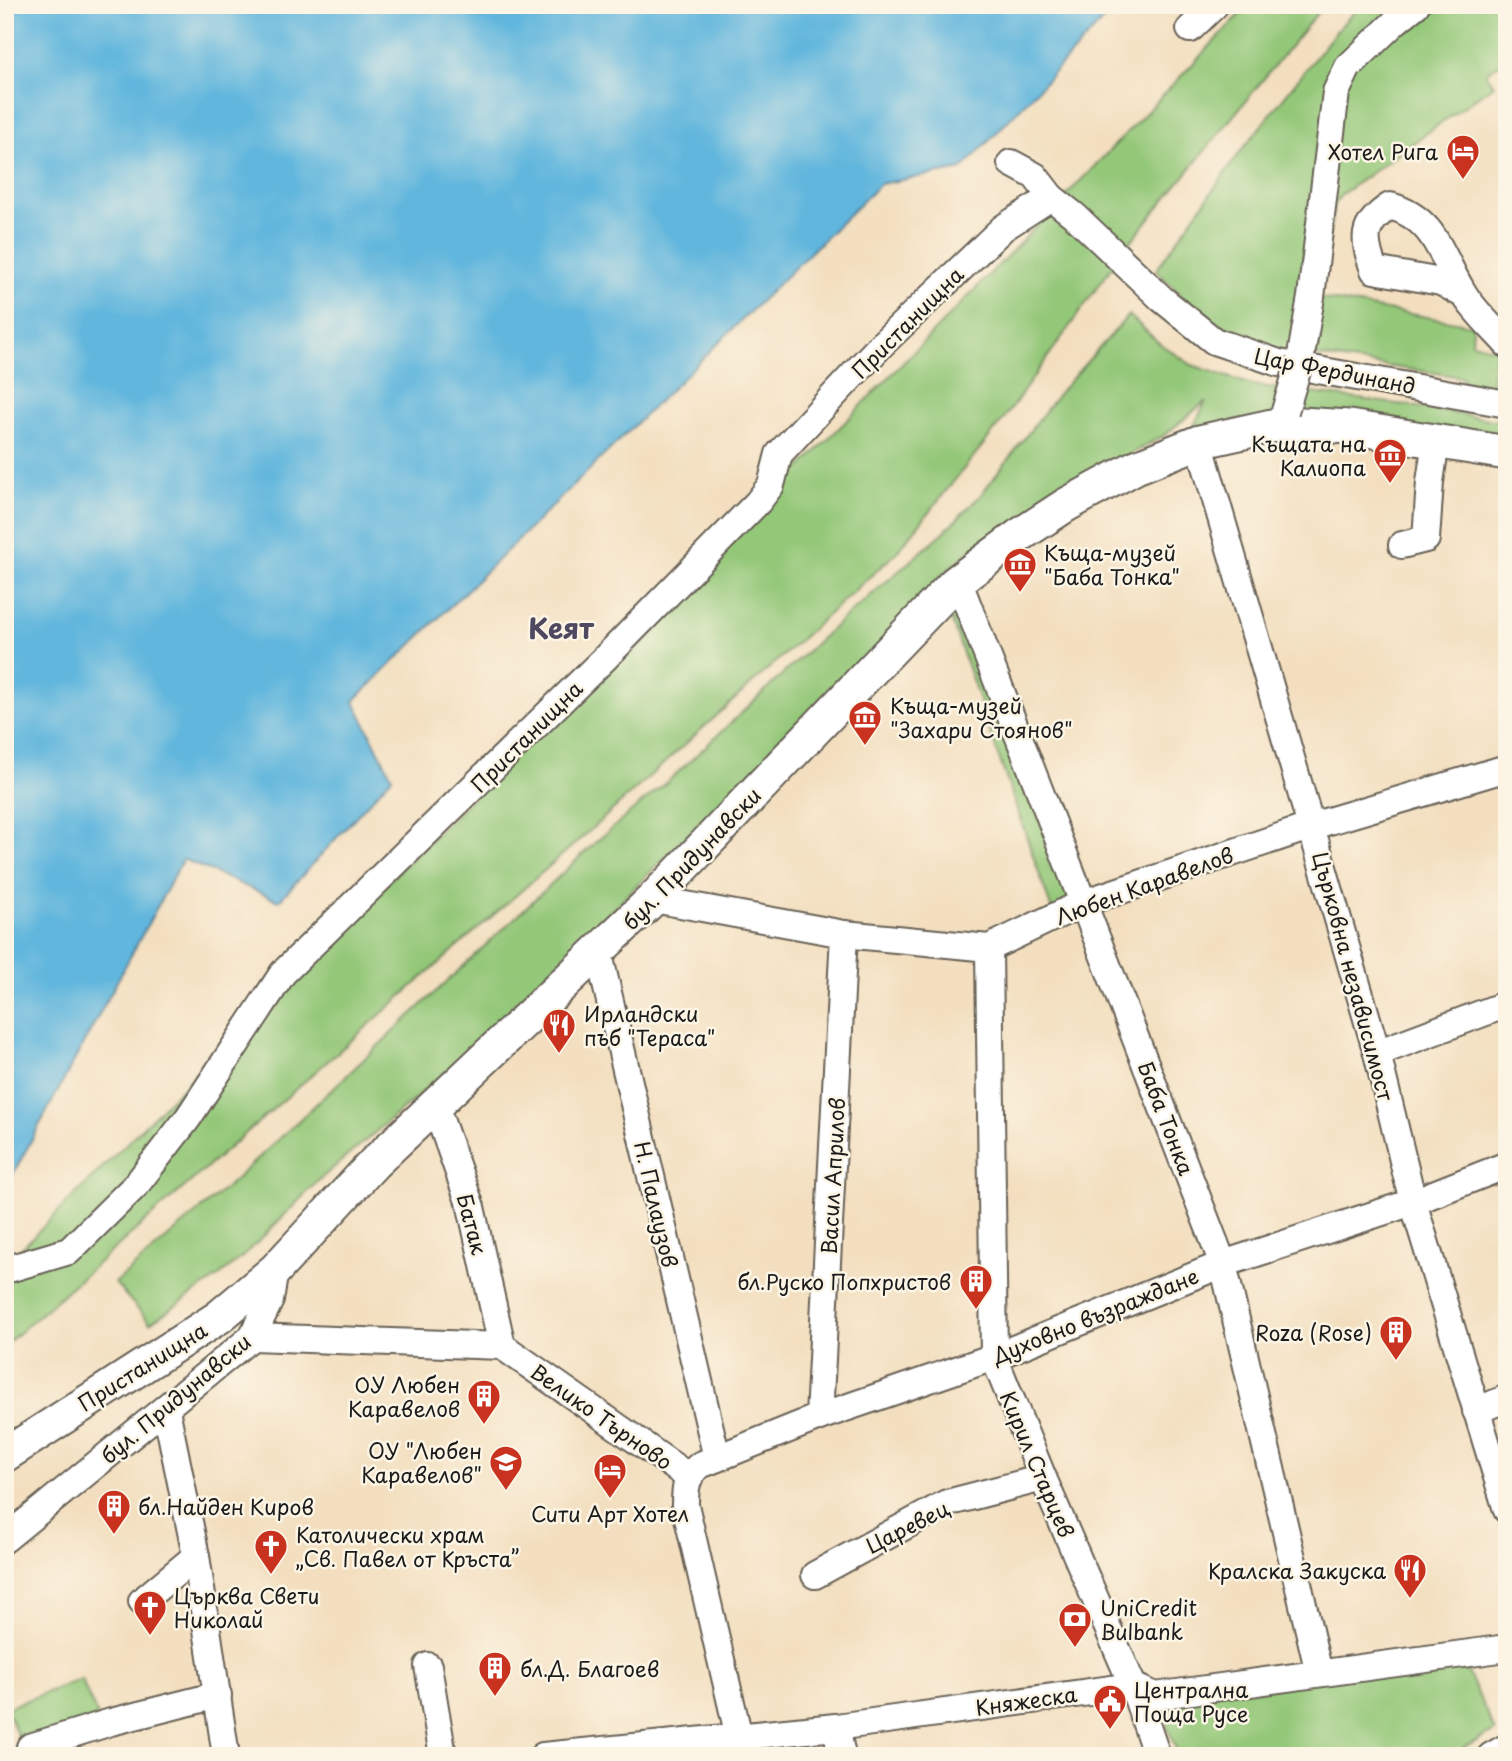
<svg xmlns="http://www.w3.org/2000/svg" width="1512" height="1761" font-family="'Playpen Sans',sans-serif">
	<rect width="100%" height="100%" fill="#fcf5e5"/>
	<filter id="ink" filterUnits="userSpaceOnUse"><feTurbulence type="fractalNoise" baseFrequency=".0143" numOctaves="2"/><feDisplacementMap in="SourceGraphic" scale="14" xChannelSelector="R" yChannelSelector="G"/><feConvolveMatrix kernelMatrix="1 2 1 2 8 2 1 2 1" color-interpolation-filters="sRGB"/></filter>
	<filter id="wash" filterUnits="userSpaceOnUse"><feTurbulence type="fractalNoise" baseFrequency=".00686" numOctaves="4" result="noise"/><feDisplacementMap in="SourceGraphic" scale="28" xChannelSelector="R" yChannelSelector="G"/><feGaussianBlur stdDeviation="1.57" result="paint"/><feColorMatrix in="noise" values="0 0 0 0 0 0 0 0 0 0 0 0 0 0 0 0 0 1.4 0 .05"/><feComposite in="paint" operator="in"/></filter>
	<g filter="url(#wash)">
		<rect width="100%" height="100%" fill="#f3dfc0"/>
		<g fill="#94c879" stroke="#58724a" stroke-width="2">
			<path d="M 1249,5 L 1324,5 L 1126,247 L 1003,420 L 897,552 L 596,825 L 5,1345 L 5,1265 C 422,847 842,433 1249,5 Z"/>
			<polygon points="1361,5 1507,5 1507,59 1486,73 1494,85 1342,194 1334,205 1318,298 1473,325 1472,343 1496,349 1491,381 1507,385 1507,391 1463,382 1462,377 1281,351 1222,337 1156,270 1238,155 1338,29"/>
			<polygon points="1129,315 1160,344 1192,365 1252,385 1412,406 1507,422 1507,443 1193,428 1206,401 1165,435 1078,483 979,559 969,551 939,578 874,652 451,1068 319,1180 247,1253 218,1277 150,1323 115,1283 236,1179 597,841 675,775 828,632 943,533 980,496 1060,392"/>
			<polygon points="955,583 1095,902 1054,916 943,596"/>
			<polygon points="1460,1655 1495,1731 1448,1756 1179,1756 1155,1696"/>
			<polygon points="81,1679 100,1722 22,1746 6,1708"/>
		</g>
		<polygon fill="#60b6dd" stroke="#3e697c" stroke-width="2" points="5,5 1118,5 962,169 880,184 354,701 392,777 279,901 183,859 12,1176 5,1182"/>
	</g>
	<g filter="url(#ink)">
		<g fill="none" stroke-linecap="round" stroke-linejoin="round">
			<defs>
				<g id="minor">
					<polyline points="1190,29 1215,5"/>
					<polyline points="1011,163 1035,176 1051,197 1075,216 1162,299 1214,341 1279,363 1507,404"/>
					<path d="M 1464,295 L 1441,282 L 1374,270 C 1363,239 1361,225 1390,206 C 1437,219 1441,258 1464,294 C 1475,312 1493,328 1507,344"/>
					<polyline points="1300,361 1311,297 1336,92 1348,67 1395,22 1416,5"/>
					<polyline points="1199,442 1377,1053 1413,1202 1507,1510"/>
					<polyline points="1402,545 1426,539 1430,482 1436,441"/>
					<polyline points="958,580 1223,1264 1319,1673"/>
					<polyline points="653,899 844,934 989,948 1083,903 1312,826 1507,768"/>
					<polyline points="989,948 994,1357 1043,1478 1133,1686 1157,1756"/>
					<polyline points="598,950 717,1458"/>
					<polyline points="1377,1053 1507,1004"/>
					<polyline points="435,1105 471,1207 502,1346"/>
					<polyline points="5,1270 69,1251 136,1185 188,1118 283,973 605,658 758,502 771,485 779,454 881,345 1003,228 1051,197"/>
					<polyline points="252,1337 502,1346 689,1477"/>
					<polyline points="166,1409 196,1556 226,1756"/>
					<polyline points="1476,1411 1507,1398"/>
					<polyline points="819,1417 844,934"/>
					<polyline points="5,1539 252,1337 270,1300 275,1270"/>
					<polyline points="815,1575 947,1503 1043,1478"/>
					<polyline points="142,1601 196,1556"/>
					<polyline points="428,1666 443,1756"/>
					<polyline points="836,1727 842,1756"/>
					<path d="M 739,1737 L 685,1505 C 685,1488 686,1476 700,1465 L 819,1417 L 994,1357 L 1223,1264 L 1413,1202 L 1507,1165"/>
					<polyline points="30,1747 111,1722 218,1695"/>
					<polyline points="543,1756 836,1727 1133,1686 1155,1696 1507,1648"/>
					<polyline points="1491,1756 1507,1747"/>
				</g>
				<polyline id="major" points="5,1455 219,1317 275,1270 374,1163 653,899 955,583 1020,535 1066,505 1136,467 1199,442 1285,423 1349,427 1507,453"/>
			</defs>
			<use href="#minor" stroke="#676055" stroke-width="30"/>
			<use href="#major" stroke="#676055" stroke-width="37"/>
			<use href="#minor" stroke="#fff" stroke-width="26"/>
			<use href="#major" stroke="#fff" stroke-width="33"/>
			<defs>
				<polyline id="minor-bridge" points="1285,411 1300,361"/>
			</defs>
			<use href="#minor-bridge" stroke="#676055" stroke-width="30" stroke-linecap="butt"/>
			<use href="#minor-bridge" stroke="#fff" stroke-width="26"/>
		</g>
	</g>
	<defs>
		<symbol id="hotel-pin" viewBox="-11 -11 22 30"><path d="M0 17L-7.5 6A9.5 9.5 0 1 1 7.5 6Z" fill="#c8321e" stroke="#fcf5e5"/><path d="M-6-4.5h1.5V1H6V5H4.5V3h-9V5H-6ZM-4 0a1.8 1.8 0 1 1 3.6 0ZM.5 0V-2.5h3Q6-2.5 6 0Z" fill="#fff"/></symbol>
		<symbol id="museum-pin" viewBox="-11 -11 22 30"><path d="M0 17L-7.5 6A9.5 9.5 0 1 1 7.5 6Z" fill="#c8321e" stroke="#fcf5e5"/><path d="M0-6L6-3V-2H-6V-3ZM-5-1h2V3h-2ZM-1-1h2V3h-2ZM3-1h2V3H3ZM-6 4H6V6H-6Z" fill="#fff"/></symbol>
		<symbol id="restaurant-pin" viewBox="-11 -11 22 30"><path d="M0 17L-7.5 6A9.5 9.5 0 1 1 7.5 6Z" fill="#c8321e" stroke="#fcf5e5"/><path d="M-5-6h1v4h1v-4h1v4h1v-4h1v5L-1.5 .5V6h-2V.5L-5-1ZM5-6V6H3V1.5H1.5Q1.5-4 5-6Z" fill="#fff"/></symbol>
		<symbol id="building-pin" viewBox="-11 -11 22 30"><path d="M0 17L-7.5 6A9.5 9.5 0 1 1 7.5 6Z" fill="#c8321e" stroke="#fcf5e5"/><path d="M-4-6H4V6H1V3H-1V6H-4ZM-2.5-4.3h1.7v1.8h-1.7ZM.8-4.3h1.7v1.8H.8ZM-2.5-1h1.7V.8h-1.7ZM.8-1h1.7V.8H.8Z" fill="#fff"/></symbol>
		<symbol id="school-pin" viewBox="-11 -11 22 30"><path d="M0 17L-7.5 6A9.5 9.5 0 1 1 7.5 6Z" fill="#c8321e" stroke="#fcf5e5"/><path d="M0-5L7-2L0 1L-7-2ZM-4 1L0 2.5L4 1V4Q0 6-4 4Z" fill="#fff"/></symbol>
		<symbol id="church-pin" viewBox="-11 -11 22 30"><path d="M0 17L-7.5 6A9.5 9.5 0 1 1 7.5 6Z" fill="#c8321e" stroke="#fcf5e5"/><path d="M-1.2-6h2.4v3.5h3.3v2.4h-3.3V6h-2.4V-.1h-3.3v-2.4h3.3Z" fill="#fff"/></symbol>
		<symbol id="bank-pin" viewBox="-11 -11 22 30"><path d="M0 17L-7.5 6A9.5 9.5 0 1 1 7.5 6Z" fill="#c8321e" stroke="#fcf5e5"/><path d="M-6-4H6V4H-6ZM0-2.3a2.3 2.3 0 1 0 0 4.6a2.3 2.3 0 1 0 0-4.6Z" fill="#fff"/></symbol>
		<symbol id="civic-pin" viewBox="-11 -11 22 30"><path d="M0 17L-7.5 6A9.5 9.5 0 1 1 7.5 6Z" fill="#c8321e" stroke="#fcf5e5"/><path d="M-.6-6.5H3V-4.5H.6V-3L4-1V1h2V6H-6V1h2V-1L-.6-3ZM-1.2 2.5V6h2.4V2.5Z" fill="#fff"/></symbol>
	</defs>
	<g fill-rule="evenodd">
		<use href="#hotel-pin" x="1444" y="132" width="38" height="52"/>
		<use href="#museum-pin" x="1371" y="436" width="38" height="52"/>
		<use href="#museum-pin" x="1001" y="545" width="38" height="52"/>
		<use href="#museum-pin" x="846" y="698" width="38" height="52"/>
		<use href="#restaurant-pin" x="540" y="1006" width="38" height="52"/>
		<use href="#building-pin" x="957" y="1262" width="38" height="52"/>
		<use href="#building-pin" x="1377" y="1313" width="38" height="52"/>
		<use href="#building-pin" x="465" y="1377" width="38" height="52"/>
		<use href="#school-pin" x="487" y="1443" width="38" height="52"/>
		<use href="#hotel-pin" x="591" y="1451" width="38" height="52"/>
		<use href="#building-pin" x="95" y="1487" width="38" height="52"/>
		<use href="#church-pin" x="252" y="1527" width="38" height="52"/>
		<use href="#restaurant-pin" x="1391" y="1551" width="38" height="52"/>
		<use href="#church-pin" x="131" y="1588" width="38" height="52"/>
		<use href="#bank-pin" x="1056" y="1600" width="38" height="52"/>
		<use href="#building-pin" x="476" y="1649" width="38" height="52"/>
		<use href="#civic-pin" x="1091" y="1682" width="38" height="52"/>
	</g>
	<g text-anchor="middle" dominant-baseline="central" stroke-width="5" stroke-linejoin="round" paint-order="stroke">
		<g font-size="21" fill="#1c1c1c" stroke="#fcf5e5" text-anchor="start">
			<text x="1438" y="151" text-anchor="end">Хотел Рига</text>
			<text x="1366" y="443" text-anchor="end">Къщата на<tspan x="1366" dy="24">Калиопа</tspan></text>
			<text x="1044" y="552">Къща-музей<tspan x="1044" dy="24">"Баба Тонка"</tspan></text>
			<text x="890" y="705">Къща-музей<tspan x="890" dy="24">"Захари Стоянов"</tspan></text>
			<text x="584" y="1013">Ирландски<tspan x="584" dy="24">пъб "Тераса"</tspan></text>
			<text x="951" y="1281" text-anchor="end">бл.Руско Попхристов</text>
			<text x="1372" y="1332" text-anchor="end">Roza (Rose)</text>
			<text x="460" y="1384" text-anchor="end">ОУ Любен<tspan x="460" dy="24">Каравелов</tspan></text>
			<text x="482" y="1450" text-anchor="end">ОУ "Любен<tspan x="482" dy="24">Каравелов"</tspan></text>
			<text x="138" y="1506">бл.Найден Киров</text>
			<text x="610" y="1513" text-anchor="middle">Сити Арт Хотел</text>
			<text x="296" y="1534">Католически храм<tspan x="296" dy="24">„Св. Павел от Кръста”</tspan></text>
			<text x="1386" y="1570" text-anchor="end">Кралска Закуска</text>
			<text x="174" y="1595">Църква Свети<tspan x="174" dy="24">Николай</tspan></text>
			<text x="1100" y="1607">UniCredit<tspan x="1100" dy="24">Bulbank</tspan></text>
			<text x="520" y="1668">бл.Д. Благоев</text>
			<text x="1134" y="1689">Централна<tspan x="1134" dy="24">Поща Русе</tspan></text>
		</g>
		<g font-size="21" fill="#1c1c1c" stroke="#fcf5e5">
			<text transform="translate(907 322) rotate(-45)">Пристанищна</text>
			<text transform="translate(1335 370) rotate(11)">Цар Фердинанд</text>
			<text transform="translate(526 736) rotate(-45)">Пристанищна</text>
			<text transform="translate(691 858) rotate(-46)">бул. Придунавски</text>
			<text transform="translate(1144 885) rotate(-20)">Любен Каравелов</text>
			<text transform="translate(1354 976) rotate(75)">Църковна независимост</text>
			<text transform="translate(1167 1118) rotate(69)">Баба Тонка</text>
			<text transform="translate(832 1176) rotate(-87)">Васил Априлов</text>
			<text transform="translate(657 1204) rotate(77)">Н. Палаузов</text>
			<text transform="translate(473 1224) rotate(75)">Батак</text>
			<text transform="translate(1095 1315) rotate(-22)">Духовно възраждане</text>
			<text transform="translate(142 1366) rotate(-32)">Пристанищна</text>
			<text transform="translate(175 1398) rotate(-40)">бул. Придунавски</text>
			<text transform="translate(602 1416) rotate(35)">Велико Търново</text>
			<text transform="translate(1038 1464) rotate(67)">Кирил Старцев</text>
			<text transform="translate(907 1526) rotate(-27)">Царевец</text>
			<text transform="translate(1026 1700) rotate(-8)">Княжеска</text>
		</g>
		<g font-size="28" font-weight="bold" fill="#4f4861" stroke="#fcf5e5">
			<text x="561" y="627">Кеят</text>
		</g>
	</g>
	<rect width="1512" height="1761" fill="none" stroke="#fcf5e5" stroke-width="28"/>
</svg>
